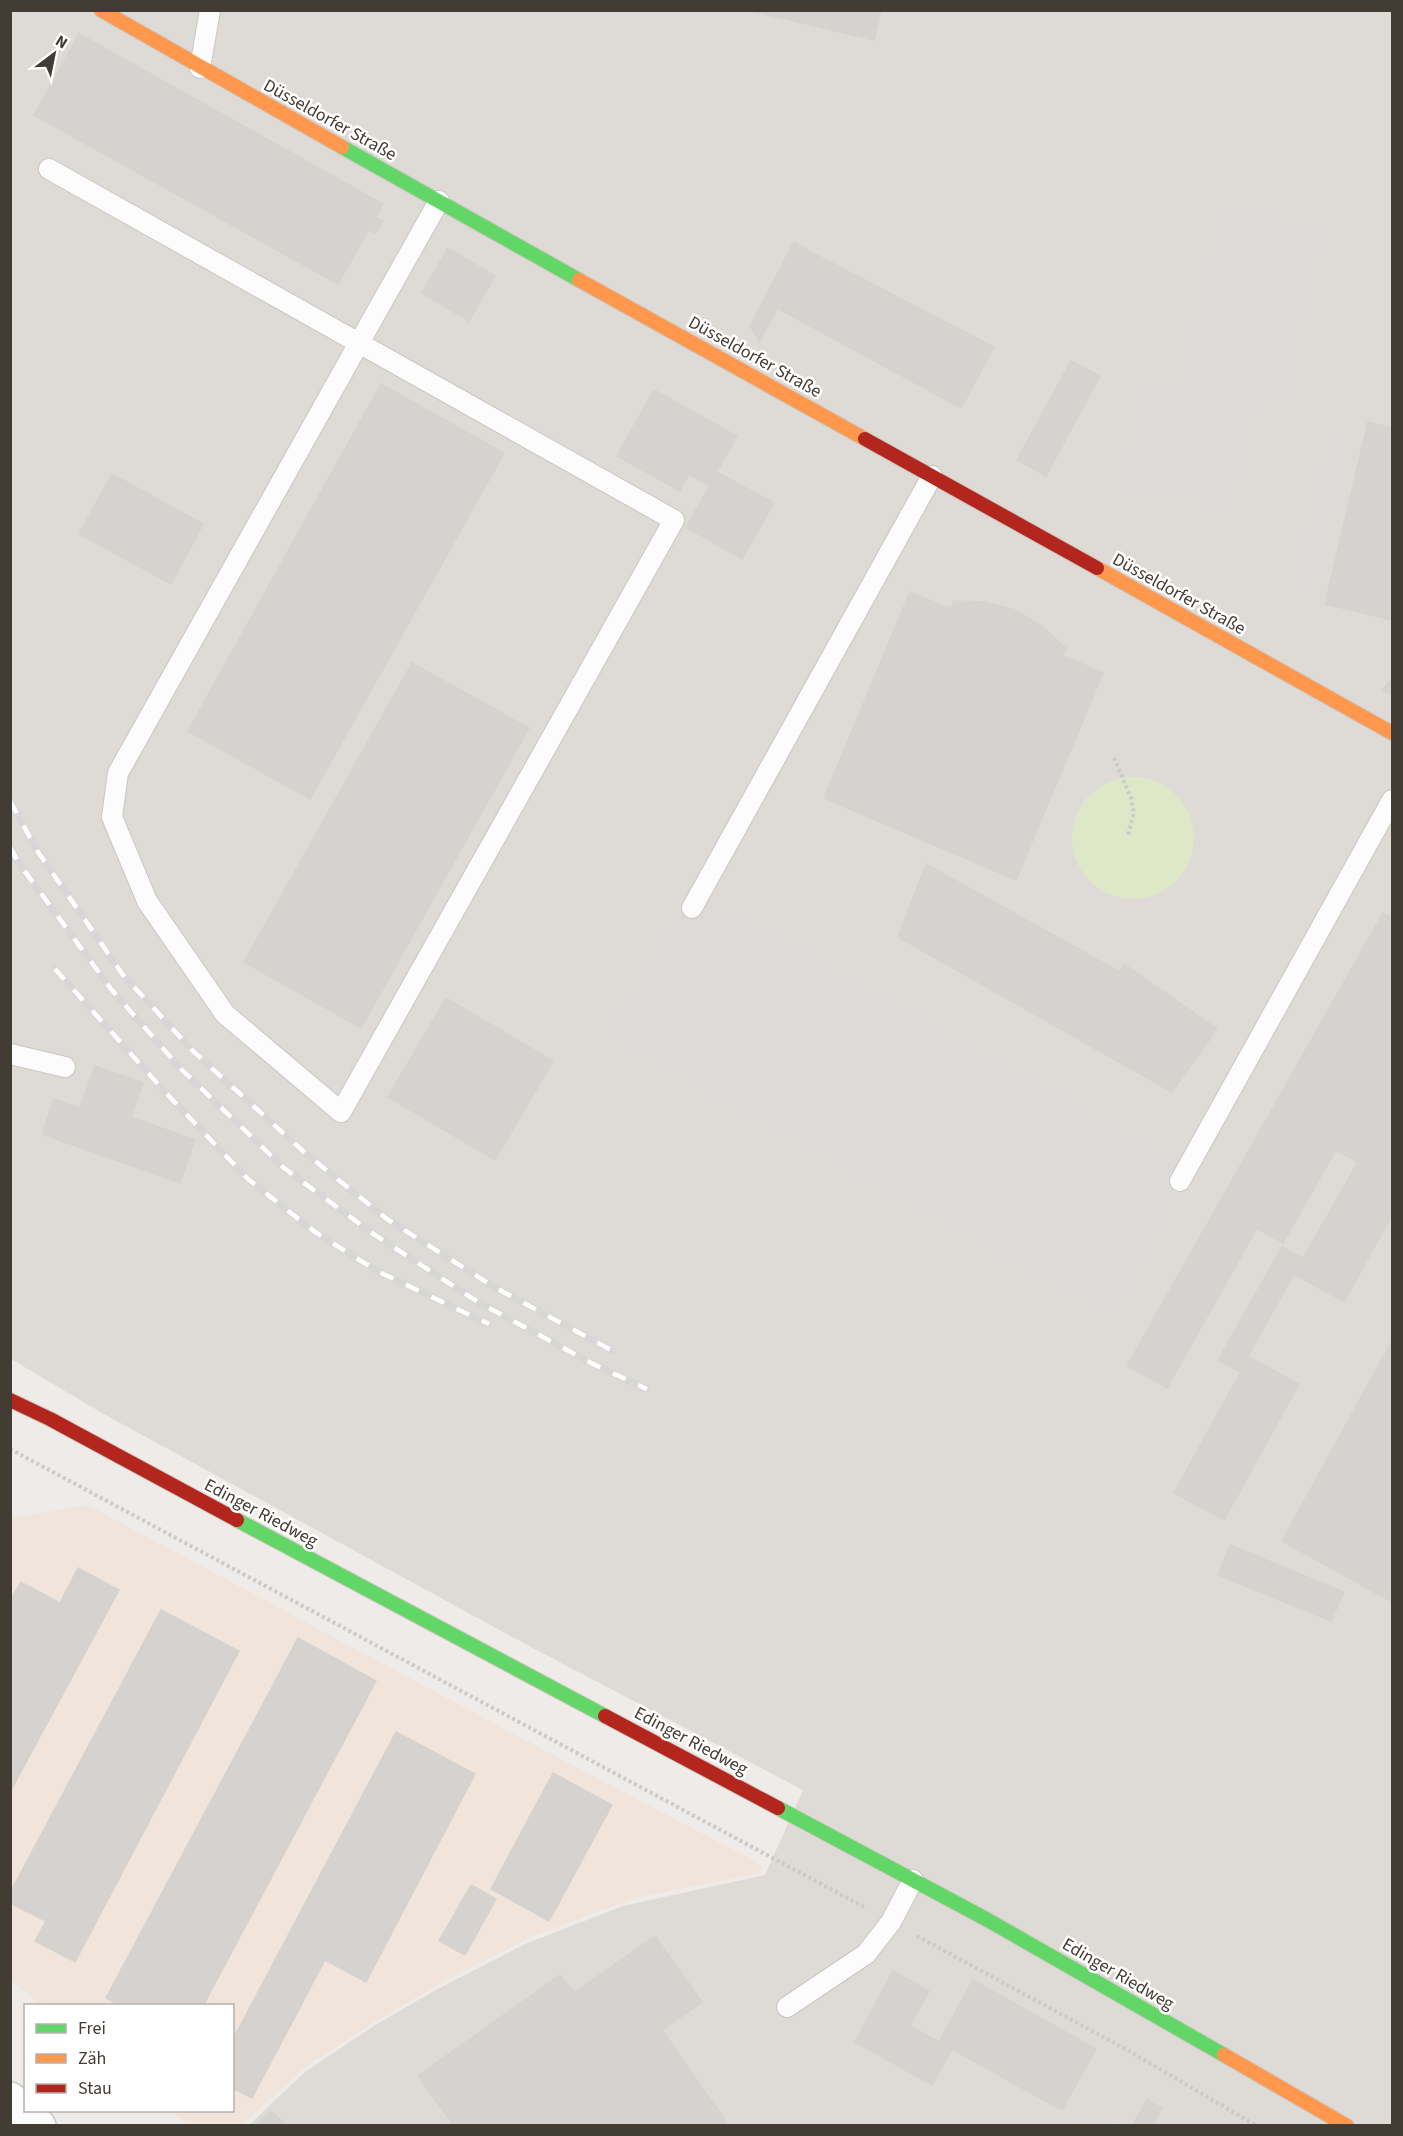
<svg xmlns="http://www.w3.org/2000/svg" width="1403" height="2136" font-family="'Source Sans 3',sans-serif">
	<rect width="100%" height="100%" fill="#eeebe8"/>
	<polygon fill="#f1e5db" points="88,1505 510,1732 762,1865 760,1873 635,1898 533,1936 439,1984 376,2021 305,2067 242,2125 188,2125 170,2111 232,2110 232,2006 41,2005 11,1980 11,1518"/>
	<polygon fill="#dedad6" points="11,11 1392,11 1392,2125 249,2125 305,2072 377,2024 434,1991 525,1944 623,1906 765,1875 803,1790 529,1646 102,1413 11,1359"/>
	<circle fill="#dfe7c9" cx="1133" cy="838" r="61"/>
	<g fill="#dddad8">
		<polygon points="1220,197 1330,223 1287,409 1261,404 1235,518 1118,491 1146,371 1178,378"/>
		<polygon points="1327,429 1357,437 1315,602 1285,595"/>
		<polygon points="687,880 1200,1166 1112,1324 599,1039"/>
		<polygon points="1068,2113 1128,2124 1131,2125 1059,2125"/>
	</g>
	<g fill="#d6d2cf" stroke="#d6d2ce" stroke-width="1.5">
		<polygon points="747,10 881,10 874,40"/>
		<polygon points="79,34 383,204 338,284 34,115"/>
		<polygon points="377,218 383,221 375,234 370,231"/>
		<polygon points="794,242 809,251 759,342 750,326"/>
		<polygon points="448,248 495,276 469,321 422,293"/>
		<polygon points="809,251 994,347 961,408 777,308"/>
		<polygon points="1071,361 1100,376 1046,476 1017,460"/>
		<polygon points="381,384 504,453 310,799 188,731"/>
		<polygon points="654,390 737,436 717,472 774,503 742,559 686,527 710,486 689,474 680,491 617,456"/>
		<polygon points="1368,422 1392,428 1392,620 1325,604"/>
		<polygon points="112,474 203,524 171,584 79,534"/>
		<polygon points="910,592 951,609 954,601 985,602 1015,610 1043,627 1066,648 1063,656 1103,673 1016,880 824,798"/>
		<polygon points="412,663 529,728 361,1028 244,962"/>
		<polygon points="1388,682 1392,684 1392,695 1383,690"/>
		<polygon points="926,864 1120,972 1124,964 1217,1029 1172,1092 898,937"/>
		<polygon points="1383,913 1392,918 1392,1215 1344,1302 1294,1274 1239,1372 1218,1360 1282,1247 1303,1258 1358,1162 1336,1150 1283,1243 1257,1228 1167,1388 1127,1366"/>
		<polygon points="446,998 553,1061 495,1160 388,1097"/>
		<polygon points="95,1066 143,1083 131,1117 195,1140 180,1183 42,1134 54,1099 80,1108"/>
		<polygon points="1392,1341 1392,1602 1282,1541"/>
		<polygon points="1249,1357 1299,1384 1224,1520 1174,1493"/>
		<polygon points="1230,1545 1344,1592 1331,1621 1218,1575"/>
		<polygon points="78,1568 119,1590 10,1792 10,1601 21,1582 60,1603"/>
		<polygon points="161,1610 239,1651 75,1962 35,1941 46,1921 10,1903 10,1893"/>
		<polygon points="298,1638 376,1681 203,2006 121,2006 106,1998"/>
		<polygon points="396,1732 475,1774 366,1982 325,1960 252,2098 232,2088 232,2041"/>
		<polygon points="553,1773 612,1805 549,1921 491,1889"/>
		<polygon points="471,1885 496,1899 465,1955 439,1941"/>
		<polygon points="655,1936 702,2002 662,2030 729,2126 454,2126 418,2076 560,1975 574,1993"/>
		<polygon points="893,1971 929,1991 910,2026 952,2049 932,2085 855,2042"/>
		<polygon points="973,1980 1096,2049 1062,2110 939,2042"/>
		<polygon points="1147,2100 1162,2108 1152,2126 1136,2126 1133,2124"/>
		<polygon points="271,2111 287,2126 256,2126"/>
	</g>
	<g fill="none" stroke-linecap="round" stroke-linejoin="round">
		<defs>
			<g id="lane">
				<polyline points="200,68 210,10"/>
				<polyline points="49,169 674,520 341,1112 225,1014 147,901 112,817 118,773 359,343 439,201"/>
				<polyline points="692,908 932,476"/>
				<polyline points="10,1054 65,1067"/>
				<polyline points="1180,1181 1392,800"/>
				<polyline points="787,2007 866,1954 891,1922 913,1880"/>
			</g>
			<polyline id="street" points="10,2099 39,2126"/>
			<g id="fast">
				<polyline points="342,147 579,280"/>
				<polyline points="237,1520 605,1716"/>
				<polyline points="778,1808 986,1919 1224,2055"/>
			</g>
			<g id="slow">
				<polyline points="101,10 342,147"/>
				<polyline points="579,280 865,439"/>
				<polyline points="1097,568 1392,733"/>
				<polyline points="1224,2055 1347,2126"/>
			</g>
			<g id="jam">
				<polyline points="865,439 1097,568"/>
				<polyline points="10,1400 50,1419 237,1520"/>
				<polyline points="605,1716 778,1808"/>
			</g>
		</defs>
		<use href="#lane" stroke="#cac7c4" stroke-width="22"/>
		<use href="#street" stroke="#cac7c4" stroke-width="36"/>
		<use href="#fast" stroke="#cdc7bf" stroke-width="16"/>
		<use href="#slow" stroke="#cdc7bf" stroke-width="16"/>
		<use href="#jam" stroke="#cdc7bf" stroke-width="16"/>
		<g stroke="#cccac7" stroke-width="4" stroke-dasharray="3 3" stroke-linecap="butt">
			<polyline points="1114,758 1131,798 1134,813 1128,835"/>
			<polyline points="10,1449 866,1908"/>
			<polyline points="917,1936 1129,2051 1257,2126"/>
		</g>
		<use href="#lane" stroke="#fcfcfc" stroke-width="20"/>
		<use href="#street" stroke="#fcfcfc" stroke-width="33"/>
		<use href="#fast" stroke="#63d668" stroke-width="14"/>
		<use href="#slow" stroke="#ff974d" stroke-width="14"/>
		<use href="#jam" stroke="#b3261e" stroke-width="14"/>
		<defs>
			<g id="rail">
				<polyline points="10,801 38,852 123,975 194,1052 304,1152 387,1219 494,1287 613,1351"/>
				<polyline points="10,847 18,862 111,989 181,1069 284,1168 372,1233 478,1302 593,1364 647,1389"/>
				<polyline points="55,969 165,1092 248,1179 315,1232 377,1271 489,1324"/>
			</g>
		</defs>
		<use href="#rail" stroke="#d8d7d7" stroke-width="7"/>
		<use href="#rail" stroke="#fff" stroke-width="4.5" stroke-dasharray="14" stroke-linecap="butt"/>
	</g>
	<g text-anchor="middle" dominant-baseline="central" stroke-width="5" stroke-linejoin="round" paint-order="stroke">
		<g font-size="18" fill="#433c35" stroke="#fff">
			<text transform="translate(330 120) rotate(29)">Düsseldorfer Straße</text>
			<text transform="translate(755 357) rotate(29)">Düsseldorfer Straße</text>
			<text transform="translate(1179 594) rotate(29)">Düsseldorfer Straße</text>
			<text transform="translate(261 1513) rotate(28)">Edinger Riedweg</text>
			<text transform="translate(691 1741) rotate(28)">Edinger Riedweg</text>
			<text transform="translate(1118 1974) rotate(30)">Edinger Riedweg</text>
		</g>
	</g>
	<rect width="1403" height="2136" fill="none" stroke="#433c35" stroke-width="24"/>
	<rect x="24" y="2004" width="210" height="108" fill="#ffffff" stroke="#b4b1ae" stroke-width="1.5"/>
	<rect x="36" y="2024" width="30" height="9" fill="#63d668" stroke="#b4b1ae" stroke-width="1.5"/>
	<text x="78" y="2034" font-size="18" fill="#433c35">Frei</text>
	<rect x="36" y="2054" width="30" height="9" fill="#ff974d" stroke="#b4b1ae" stroke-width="1.5"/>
	<text x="78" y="2064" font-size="18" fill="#433c35">Zäh</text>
	<rect x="36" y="2084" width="30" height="9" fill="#b3261e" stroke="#b4b1ae" stroke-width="1.5"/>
	<text x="78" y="2094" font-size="18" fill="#433c35">Stau</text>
	<g transform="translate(54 54) rotate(32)" stroke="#ffffff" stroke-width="4.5" paint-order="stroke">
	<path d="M0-4.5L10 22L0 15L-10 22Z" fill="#433c35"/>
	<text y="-9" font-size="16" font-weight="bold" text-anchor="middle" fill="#433c35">N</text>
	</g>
</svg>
